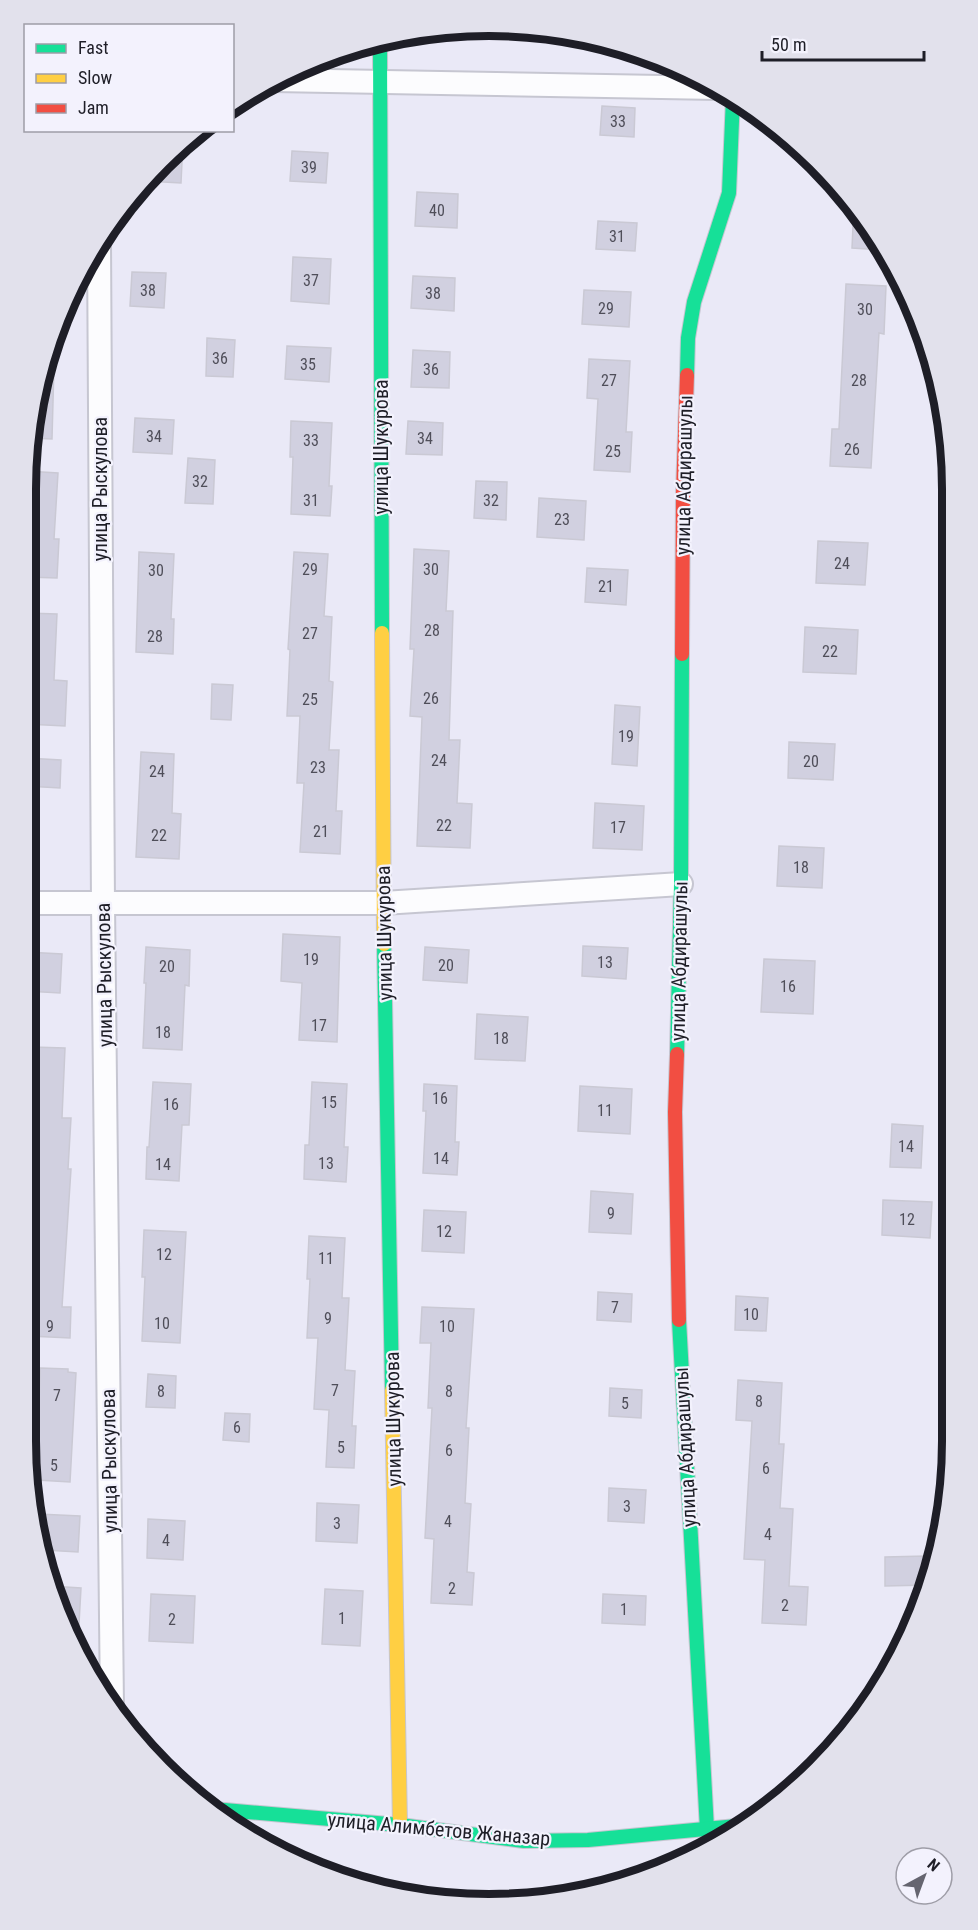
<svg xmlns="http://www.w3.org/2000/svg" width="978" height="1930" font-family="'Roboto Condensed',sans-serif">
	<rect width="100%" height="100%" fill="#eae9f7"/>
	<g fill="#d1d0e0" stroke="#cac9d4" stroke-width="1.5">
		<polygon points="602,106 635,108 634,137 600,135"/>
		<polygon points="183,141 181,183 146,181 168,157"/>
		<polygon points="292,151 328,153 326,183 290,181"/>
		<polygon points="417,192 458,194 457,228 415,226"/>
		<polygon points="854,205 857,207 882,250 852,248"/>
		<polygon points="598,221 637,223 635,251 596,249"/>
		<polygon points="293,257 331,259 329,304 291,301"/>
		<polygon points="132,272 166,273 164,308 130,306"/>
		<polygon points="413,276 455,278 454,311 411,308"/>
		<polygon points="846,284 886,286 884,334 879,333 871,468 830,466 832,429 839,429"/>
		<polygon points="584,290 631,292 629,327 582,324"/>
		<polygon points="207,338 235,340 233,377 206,376"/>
		<polygon points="287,346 331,348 329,382 285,379"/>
		<polygon points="413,350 450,352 449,388 411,387"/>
		<polygon points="589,359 630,361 626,432 632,432 630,472 594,470 598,399 587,398"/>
		<polygon points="43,364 54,365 52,439 30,438"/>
		<polygon points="135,418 174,420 172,454 133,452"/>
		<polygon points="291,421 332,423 329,486 332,486 330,516 291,514 293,457 290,457"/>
		<polygon points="408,421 443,423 442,455 406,454"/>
		<polygon points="188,458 215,460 213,504 185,503"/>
		<polygon points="26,471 58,473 54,539 59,539 57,578 26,577"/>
		<polygon points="476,481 507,482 506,520 474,518"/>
		<polygon points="539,498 586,501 584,540 537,537"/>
		<polygon points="818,541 868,543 865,585 816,583"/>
		<polygon points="414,549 449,551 446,611 453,611 449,740 460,740 457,803 472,804 470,848 417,846 422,717 410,716 414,649 410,649"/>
		<polygon points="139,552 174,554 171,619 174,619 173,654 136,652"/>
		<polygon points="294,552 328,554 324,616 332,617 329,681 333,682 329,750 339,750 336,811 342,811 340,854 300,852 304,783 297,783 300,716 287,716 290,650 288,649"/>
		<polygon points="587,568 628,570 626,605 585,602"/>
		<polygon points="26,613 57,614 54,680 67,681 65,726 26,724"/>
		<polygon points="805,627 858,630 856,674 803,672"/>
		<polygon points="212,684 233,685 231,720 211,719"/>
		<polygon points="615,705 640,707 637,766 612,764"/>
		<polygon points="789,742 835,744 833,780 788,778"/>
		<polygon points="141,752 174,754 172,813 181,814 179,859 136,857"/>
		<polygon points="26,758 61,760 60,788 26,786"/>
		<polygon points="595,803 644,806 642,850 593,848"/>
		<polygon points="779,846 824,848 822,888 777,886"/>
		<polygon points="283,934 340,937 337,1042 299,1040 302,983 281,981"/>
		<polygon points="583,946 628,948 626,979 582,976"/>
		<polygon points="146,947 190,950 189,986 185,985 182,1050 143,1048 146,983 144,983"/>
		<polygon points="425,947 469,950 467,983 423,980"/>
		<polygon points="26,952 62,954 60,993 26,991"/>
		<polygon points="764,959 815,961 813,1014 761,1012"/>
		<polygon points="477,1014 528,1017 525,1061 475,1059"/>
		<polygon points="32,1047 65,1048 62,1118 71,1118 68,1169 71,1169 62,1307 71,1307 70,1338 29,1336 37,1153 30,1152 33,1090 30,1090"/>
		<polygon points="153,1082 191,1084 189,1125 182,1125 179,1181 146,1179 147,1147 149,1147"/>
		<polygon points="312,1082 347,1084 344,1147 348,1147 346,1182 304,1179 305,1145 309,1145"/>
		<polygon points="424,1084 457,1086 455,1142 459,1142 457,1175 423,1173 426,1111 423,1111"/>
		<polygon points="580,1086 632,1089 630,1134 578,1131"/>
		<polygon points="892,1124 923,1126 921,1168 890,1167"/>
		<polygon points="591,1191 633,1194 631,1234 589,1232"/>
		<polygon points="883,1200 932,1202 930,1238 882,1235"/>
		<polygon points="424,1210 466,1212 464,1253 422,1251"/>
		<polygon points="144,1230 186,1232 180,1343 142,1341 145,1277 142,1277"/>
		<polygon points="309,1236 345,1238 342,1298 349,1298 345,1370 355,1371 352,1426 356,1426 354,1468 326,1467 329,1410 314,1409 318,1338 307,1338 310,1279 307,1279"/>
		<polygon points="598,1292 632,1294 631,1322 597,1320"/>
		<polygon points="736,1296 768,1298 766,1331 735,1330"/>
		<polygon points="422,1307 474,1309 466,1428 469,1428 465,1503 471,1504 467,1572 474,1573 472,1605 431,1603 434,1539 425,1538 432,1408 428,1408 431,1343 420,1343"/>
		<polygon points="40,1368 68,1369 68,1372 76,1373 70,1482 37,1480"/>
		<polygon points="148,1374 176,1376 175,1408 146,1407"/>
		<polygon points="738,1380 782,1383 779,1444 784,1444 780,1508 793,1509 789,1586 808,1587 806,1625 762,1623 765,1560 744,1559 752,1421 736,1420"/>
		<polygon points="610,1388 642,1390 641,1418 609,1416"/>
		<polygon points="225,1413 250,1414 249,1442 223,1440"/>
		<polygon points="609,1488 646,1490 644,1523 608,1521"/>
		<polygon points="317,1503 359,1505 357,1543 316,1541"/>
		<polygon points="38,1514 80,1516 78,1552 44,1550"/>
		<polygon points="148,1519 185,1521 183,1560 147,1558"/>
		<polygon points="926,1556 927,1585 885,1586 885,1557"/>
		<polygon points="50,1586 81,1588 78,1642 50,1590"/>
		<polygon points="325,1589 363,1591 360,1646 322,1644"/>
		<polygon points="151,1594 195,1596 193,1643 149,1641"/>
		<polygon points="603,1594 646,1596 645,1625 602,1623"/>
	</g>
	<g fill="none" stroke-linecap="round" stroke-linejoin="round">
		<defs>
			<g id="street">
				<polyline points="274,80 717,88"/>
				<polyline points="99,243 103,904 112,1706"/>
				<polyline points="26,903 383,903 681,884"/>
			</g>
			<g id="fast">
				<polyline points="380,41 382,633"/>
				<polyline points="687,375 688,338 694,302 729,193 733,97"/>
				<polyline points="384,944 392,1390"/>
				<polyline points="677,1054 681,884 682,654"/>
				<polyline points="679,1320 707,1829"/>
				<polyline points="213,1809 400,1825 524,1841 588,1840 737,1826"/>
			</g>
			<g id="slow">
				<polyline points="382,633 384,944"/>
				<polyline points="392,1390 400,1825"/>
			</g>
			<g id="jam">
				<polyline points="682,654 683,493 687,375"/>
				<polyline points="677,1054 675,1112 679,1320"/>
			</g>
		</defs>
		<use href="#street" stroke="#c6c6d1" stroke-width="26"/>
		<use href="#fast" stroke="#c6c6d1" stroke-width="16"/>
		<use href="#slow" stroke="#c6c6d1" stroke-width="16"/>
		<use href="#jam" stroke="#c6c6d1" stroke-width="16"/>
		<use href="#street" stroke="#fcfcfe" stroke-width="22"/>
		<use href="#fast" stroke="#16e098" stroke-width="14"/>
		<use href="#slow" stroke="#ffcf43" stroke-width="14"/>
		<use href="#jam" stroke="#f24e42" stroke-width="14"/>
	</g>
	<g text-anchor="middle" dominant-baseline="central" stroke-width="4.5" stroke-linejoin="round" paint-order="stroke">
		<g font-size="16" fill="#4f4e59">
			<text x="618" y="121">33</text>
			<text x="309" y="167">39</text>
			<text x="437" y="210">40</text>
			<text x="617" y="236">31</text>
			<text x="311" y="280">37</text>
			<text x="148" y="290">38</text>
			<text x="433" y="293">38</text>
			<text x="606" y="308">29</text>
			<text x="865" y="309">30</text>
			<text x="220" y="358">36</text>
			<text x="308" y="364">35</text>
			<text x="431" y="369">36</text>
			<text x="609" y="380">27</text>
			<text x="859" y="380">28</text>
			<text x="154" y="436">34</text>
			<text x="425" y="438">34</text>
			<text x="311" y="440">33</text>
			<text x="852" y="449">26</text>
			<text x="613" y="451">25</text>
			<text x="200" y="481">32</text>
			<text x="311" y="500">31</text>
			<text x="491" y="500">32</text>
			<text x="562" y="519">23</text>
			<text x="842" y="563">24</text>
			<text x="310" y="569">29</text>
			<text x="431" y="569">30</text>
			<text x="156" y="570">30</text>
			<text x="606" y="586">21</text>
			<text x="432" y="630">28</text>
			<text x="310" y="633">27</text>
			<text x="155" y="636">28</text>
			<text x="830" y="651">22</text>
			<text x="431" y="698">26</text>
			<text x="310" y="699">25</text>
			<text x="626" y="736">19</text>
			<text x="439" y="760">24</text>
			<text x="811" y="761">20</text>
			<text x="318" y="767">23</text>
			<text x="157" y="771">24</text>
			<text x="444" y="825">22</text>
			<text x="618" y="827">17</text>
			<text x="321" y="831">21</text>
			<text x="159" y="835">22</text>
			<text x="801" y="867">18</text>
			<text x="311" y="959">19</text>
			<text x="605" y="962">13</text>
			<text x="446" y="965">20</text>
			<text x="167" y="966">20</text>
			<text x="788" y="986">16</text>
			<text x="319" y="1025">17</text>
			<text x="163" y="1032">18</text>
			<text x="501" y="1038">18</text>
			<text x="440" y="1098">16</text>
			<text x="329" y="1102">15</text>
			<text x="171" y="1104">16</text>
			<text x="605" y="1110">11</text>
			<text x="906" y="1146">14</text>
			<text x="441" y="1158">14</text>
			<text x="326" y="1163">13</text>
			<text x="163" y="1164">14</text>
			<text x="611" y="1213">9</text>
			<text x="907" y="1219">12</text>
			<text x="444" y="1231">12</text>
			<text x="164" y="1254">12</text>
			<text x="326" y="1258">11</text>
			<text x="615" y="1307">7</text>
			<text x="751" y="1314">10</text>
			<text x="328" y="1318">9</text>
			<text x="162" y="1323">10</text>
			<text x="50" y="1326">9</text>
			<text x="447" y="1326">10</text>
			<text x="335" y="1390">7</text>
			<text x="161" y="1391">8</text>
			<text x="449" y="1391">8</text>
			<text x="57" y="1395">7</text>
			<text x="759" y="1401">8</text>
			<text x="625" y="1403">5</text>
			<text x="237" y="1427">6</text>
			<text x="341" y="1447">5</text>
			<text x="449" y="1450">6</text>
			<text x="54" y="1465">5</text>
			<text x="766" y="1468">6</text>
			<text x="627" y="1506">3</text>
			<text x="448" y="1521">4</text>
			<text x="337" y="1523">3</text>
			<text x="768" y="1534">4</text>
			<text x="166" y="1540">4</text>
			<text x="452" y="1588">2</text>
			<text x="785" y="1605">2</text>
			<text x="624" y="1609">1</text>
			<text x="342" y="1618">1</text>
			<text x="172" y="1619">2</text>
		</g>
		<g font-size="20" fill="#1e1e27" stroke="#f3f2fd">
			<text transform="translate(381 447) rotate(-90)">улица Шукурова</text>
			<text transform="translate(684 475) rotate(-89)">улица Абдирашулы</text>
			<text transform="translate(100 489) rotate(-90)">улица Рыскулова</text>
			<text transform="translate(384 933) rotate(-91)">улица Шукурова</text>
			<text transform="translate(679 961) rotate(-89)">улица Абдирашулы</text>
			<text transform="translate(104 975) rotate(-91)">улица Рыскулова</text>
			<text transform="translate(393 1419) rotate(-91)">улица Шукурова</text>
			<text transform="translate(685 1447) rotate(-93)">улица Абдирашулы</text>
			<text transform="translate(109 1461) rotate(-91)">улица Рыскулова</text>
			<text transform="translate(439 1829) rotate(5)">улица Алимбетов Жаназар</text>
		</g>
	</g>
	<path d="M0 0H978V1930H0ZM489 36H489A453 453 0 0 1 942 489V1441A453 453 0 0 1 489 1894H489A453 453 0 0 1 36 1441V489A453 453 0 0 1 489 36Z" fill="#e2e1ec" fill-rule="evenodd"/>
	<path fill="none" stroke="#1e1e27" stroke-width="8" d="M489 36H489A453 453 0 0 1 942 489V1441A453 453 0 0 1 489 1894H489A453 453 0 0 1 36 1441V489A453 453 0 0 1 489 36Z"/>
	<rect x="24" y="24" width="210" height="108" fill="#f3f2fd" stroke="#9e9da7" stroke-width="1.5"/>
	<rect x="36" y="44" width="30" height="9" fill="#16e098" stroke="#9e9da7" stroke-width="1.5"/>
	<text x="78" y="54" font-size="18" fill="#1e1e27">Fast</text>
	<rect x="36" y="74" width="30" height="9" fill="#ffcf43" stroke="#9e9da7" stroke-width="1.5"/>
	<text x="78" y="84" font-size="18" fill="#1e1e27">Slow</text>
	<rect x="36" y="104" width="30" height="9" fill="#f24e42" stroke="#9e9da7" stroke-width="1.5"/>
	<text x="78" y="114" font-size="18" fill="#1e1e27">Jam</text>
	<g transform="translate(924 1876) rotate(41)"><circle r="28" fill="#f3f2fd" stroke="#9e9da7" stroke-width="1.5"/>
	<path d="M0-4.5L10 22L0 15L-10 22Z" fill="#656570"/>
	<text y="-9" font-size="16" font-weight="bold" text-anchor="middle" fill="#1e1e27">N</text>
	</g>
	<path d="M762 51v9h162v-9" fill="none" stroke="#1e1e27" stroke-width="3"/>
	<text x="771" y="51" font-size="18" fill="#1e1e27" stroke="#f3f2fd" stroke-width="4.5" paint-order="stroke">50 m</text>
</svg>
